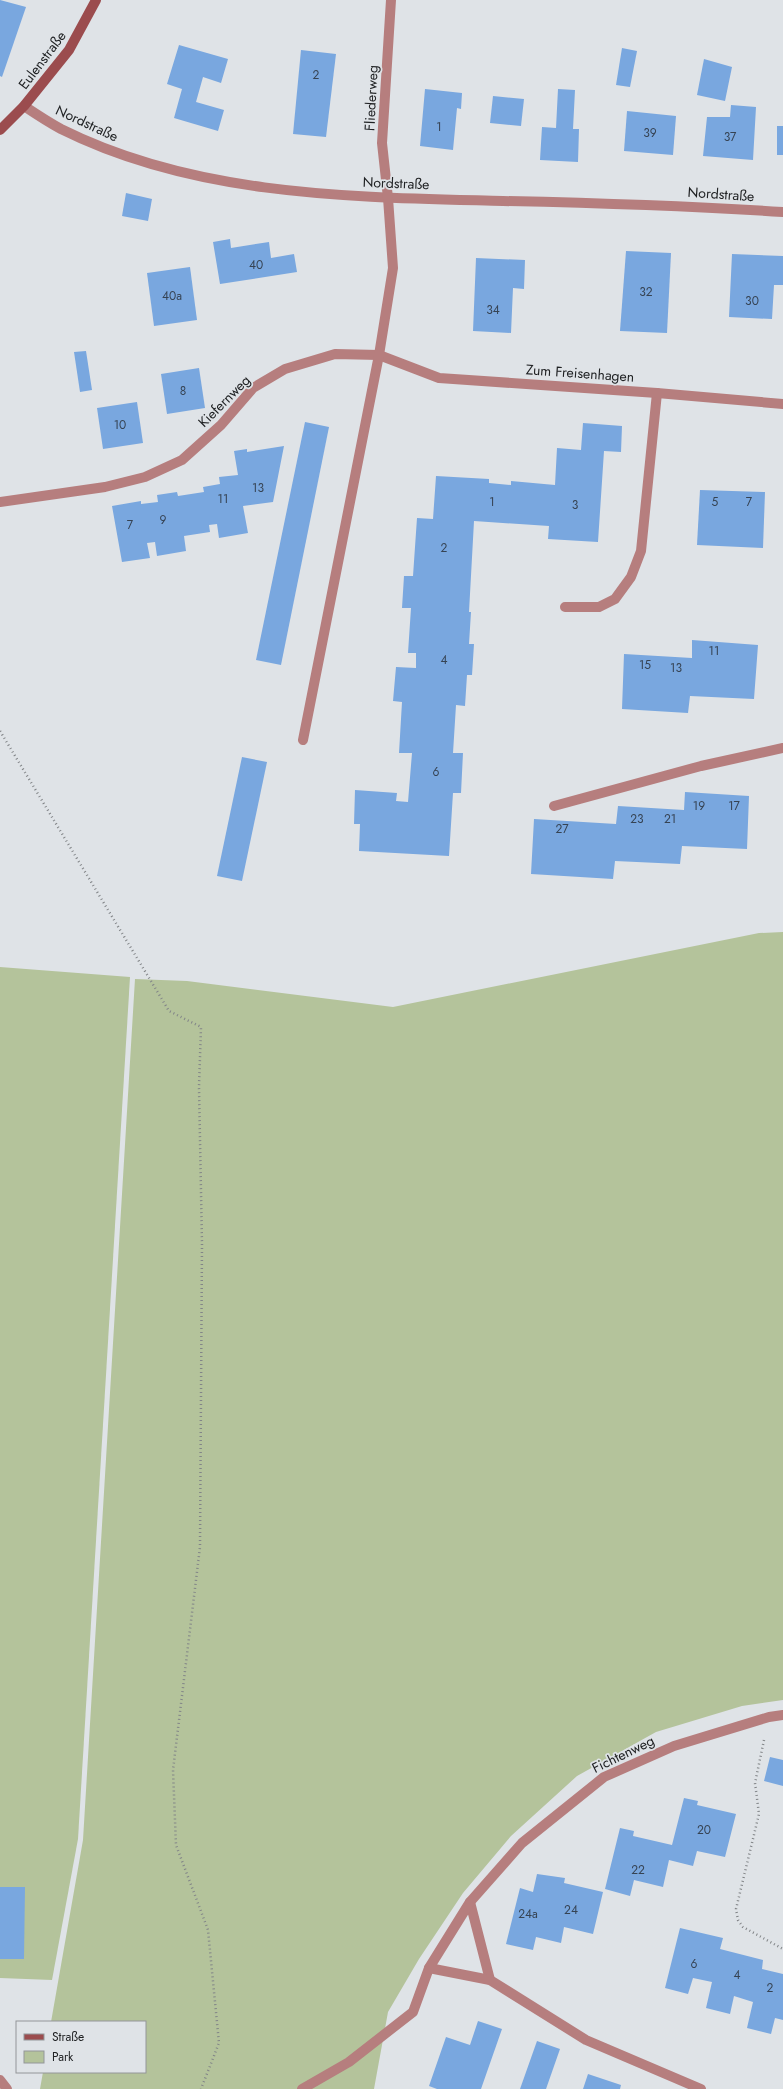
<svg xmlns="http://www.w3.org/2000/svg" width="783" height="2089" font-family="Jost,sans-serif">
	<rect width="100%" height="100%" fill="#dfe3e7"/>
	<g fill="#b4c39b">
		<polygon points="783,932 783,1700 742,1706 656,1732 577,1776 511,1836 463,1893 419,1959 388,2012 374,2089 40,2089 43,2072 145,2072 145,2022 51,2022 83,1840 135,979 187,981 393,1007 759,933"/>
		<polygon points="0,967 130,977 78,1839 52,1980 0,1978"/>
	</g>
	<g fill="#79a7df">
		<polygon points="0,0 26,7 2,77 0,76"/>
		<polygon points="179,45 228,59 221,83 203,77 196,102 224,110 218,131 174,118 182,89 167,84"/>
		<polygon points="622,48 637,51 630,87 616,85"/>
		<polygon points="301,50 336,54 326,137 293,134"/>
		<polygon points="704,59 732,67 725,101 697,95"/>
		<polygon points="425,89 462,93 461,109 457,108 453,150 420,146"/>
		<polygon points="558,89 575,90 573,129 579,129 578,162 540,160 542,127 556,128"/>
		<polygon points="493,96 524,99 521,126 490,123"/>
		<polygon points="731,105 756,107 753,160 703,156 707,117 730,117"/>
		<polygon points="627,111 676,116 673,155 624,151"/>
		<rect x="777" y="126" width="6" height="29"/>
		<polygon points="126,193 152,199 148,221 122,216"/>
		<polygon points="230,239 231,248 269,242 271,258 294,254 297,272 220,284 213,242"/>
		<polygon points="626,251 671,253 667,333 620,331"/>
		<polygon points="732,254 783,256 783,285 774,285 772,319 729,317"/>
		<polygon points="476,258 525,260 524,289 513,288 511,333 473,331"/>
		<polygon points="190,267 197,320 154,326 147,273"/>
		<polygon points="86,351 92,390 80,392 74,352"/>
		<polygon points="199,368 205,408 167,414 161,374"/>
		<polygon points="137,402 143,443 103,449 97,408"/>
		<polygon points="305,422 329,427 281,665 256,660"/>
		<polygon points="583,423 622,426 621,452 604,451 598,542 548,539 549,526 474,521 469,612 471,612 469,644 474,644 472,675 467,675 465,706 456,705 453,753 463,753 461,793 453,793 449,856 359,851 360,824 354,824 355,790 397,793 396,801 408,802 412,753 399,753 402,702 393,701 396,667 416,668 416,653 408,653 411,608 402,608 404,576 413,576 417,518 433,519 436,476 489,479 489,483 511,485 511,481 555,485 557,448 581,450"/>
		<polygon points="284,446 273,502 243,506 248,533 219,538 217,524 209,525 210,532 184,536 186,551 157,556 155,542 147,543 150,558 122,562 112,506 141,501 141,504 158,502 157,495 177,492 178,496 204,492 203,487 220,484 219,477 238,475 234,451 247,449 247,452"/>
		<polygon points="700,490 765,492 763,548 697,545"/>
		<polygon points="692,640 758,645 754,699 690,696 688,713 622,709 624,654 692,658"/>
		<polygon points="242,757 267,762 242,881 217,876"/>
		<polygon points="685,792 749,796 747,849 682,846 680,864 615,861 613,879 531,874 534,819 616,824 618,806 684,810"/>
		<polygon points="770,1757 783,1760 783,1786 764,1781"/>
		<polygon points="684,1798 698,1801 697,1805 736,1814 725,1857 697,1851 693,1866 669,1860 663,1887 634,1880 630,1896 605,1889 620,1828 634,1831 633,1836 672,1845"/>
		<polygon points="537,1874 565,1878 564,1883 603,1892 593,1934 564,1927 561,1943 536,1937 533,1950 506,1944 520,1888 533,1892"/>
		<polygon points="0,1887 25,1887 24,1959 0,1959"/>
		<polygon points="680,1928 723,1938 720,1949 763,1960 762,1969 783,1974 783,2020 775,2018 771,2034 747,2028 753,2002 734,1996 730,2014 706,2008 712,1982 693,1978 688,1994 665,1988"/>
		<polygon points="478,2021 502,2029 481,2089 437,2089 429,2086 446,2037 470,2045"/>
		<polygon points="537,2041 560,2049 546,2089 520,2089"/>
		<polygon points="588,2074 621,2085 620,2089 583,2089"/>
	</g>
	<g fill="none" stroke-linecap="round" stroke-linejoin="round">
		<g stroke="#828588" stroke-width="2.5" stroke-dasharray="1 3" stroke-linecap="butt">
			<polyline points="0,731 169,1011 201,1027 199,1087 202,1244 200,1547 173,1770 176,1845 208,1930 219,2043 201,2089"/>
			<polyline points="764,1740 755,1783 759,1814 736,1909 738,1920 743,1927 783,1949"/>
		</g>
		<g stroke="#b67e7e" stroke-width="10">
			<polyline points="565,607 599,607 615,599 631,577 641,551 657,393"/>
			<polyline points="554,806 701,766 783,748"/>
			<polyline points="0,2080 7,2089"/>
			<polyline points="302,2089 349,2062 413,2012 429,1968"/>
		</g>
		<g stroke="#b67e7e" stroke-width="10">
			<path d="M 24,106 C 36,114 48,122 61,129 C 197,197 355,197 503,201 C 596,203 690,206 783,212"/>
			<polyline points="0,502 105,487 145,477 182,460 221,425 253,388 285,369 335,354 379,355 439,378 657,393 783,404"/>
			<polyline points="303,740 379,355 393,268 388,198 382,143 391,0"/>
			<polyline points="470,1902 490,1980"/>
			<polyline points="701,2089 586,2040 490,1980 429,1968 470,1902 522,1843 604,1777 674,1746 769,1717 783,1715"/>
		</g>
		<polyline stroke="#9b4c4e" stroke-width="10" points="0,130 24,106 69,50 96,0"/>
	</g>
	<g text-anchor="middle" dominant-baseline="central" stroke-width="3.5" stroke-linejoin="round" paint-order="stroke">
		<g font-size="12" fill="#364353">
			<text x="316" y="75">2</text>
			<text x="439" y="127">1</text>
			<text x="650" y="133">39</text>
			<text x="730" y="137">37</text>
			<text x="256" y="265">40</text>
			<text x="646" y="292">32</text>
			<text x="172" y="296">40a</text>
			<text x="752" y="301">30</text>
			<text x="493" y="310">34</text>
			<text x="183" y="391">8</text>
			<text x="120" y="425">10</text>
			<text x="258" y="488">13</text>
			<text x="223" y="499">11</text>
			<text x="492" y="502">1</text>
			<text x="715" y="502">5</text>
			<text x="749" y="502">7</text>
			<text x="575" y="505">3</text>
			<text x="163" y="520">9</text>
			<text x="130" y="525">7</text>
			<text x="444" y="548">2</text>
			<text x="714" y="651">11</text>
			<text x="444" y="660">4</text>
			<text x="645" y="665">15</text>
			<text x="676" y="668">13</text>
			<text x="436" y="772">6</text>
			<text x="699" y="806">19</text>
			<text x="734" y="806">17</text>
			<text x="637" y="819">23</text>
			<text x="670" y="819">21</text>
			<text x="562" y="829">27</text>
			<text x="704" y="1830">20</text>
			<text x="638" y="1870">22</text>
			<text x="571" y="1910">24</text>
			<text x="528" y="1914">24a</text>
			<text x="694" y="1964">6</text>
			<text x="737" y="1975">4</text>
			<text x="770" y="1988">2</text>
		</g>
		<g font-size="14" fill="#202224" stroke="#dfe3e7">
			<text transform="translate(42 60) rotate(-53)">Eulenstraße</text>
			<text transform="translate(371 98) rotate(-87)">Fliederweg</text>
			<text transform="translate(87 123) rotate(25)">Nordstraße</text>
			<text transform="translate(396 183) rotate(2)">Nordstraße</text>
			<text transform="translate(721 194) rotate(4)">Nordstraße</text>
			<text transform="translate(580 373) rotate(4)">Zum Freisenhagen</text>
			<text transform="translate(224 401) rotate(-45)">Kiefernweg</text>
			<text transform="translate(623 1754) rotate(-26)">Fichtenweg</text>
		</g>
	</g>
	<rect x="16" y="2021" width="130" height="52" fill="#dfe3e7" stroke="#939699"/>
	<rect x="24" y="2034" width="20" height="6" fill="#9b4c4e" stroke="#939699"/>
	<text x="52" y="2041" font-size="12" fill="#202224">Straße</text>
	<rect x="24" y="2051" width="20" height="12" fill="#b4c39b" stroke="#939699"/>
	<text x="52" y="2061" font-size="12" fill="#202224">Park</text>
</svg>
